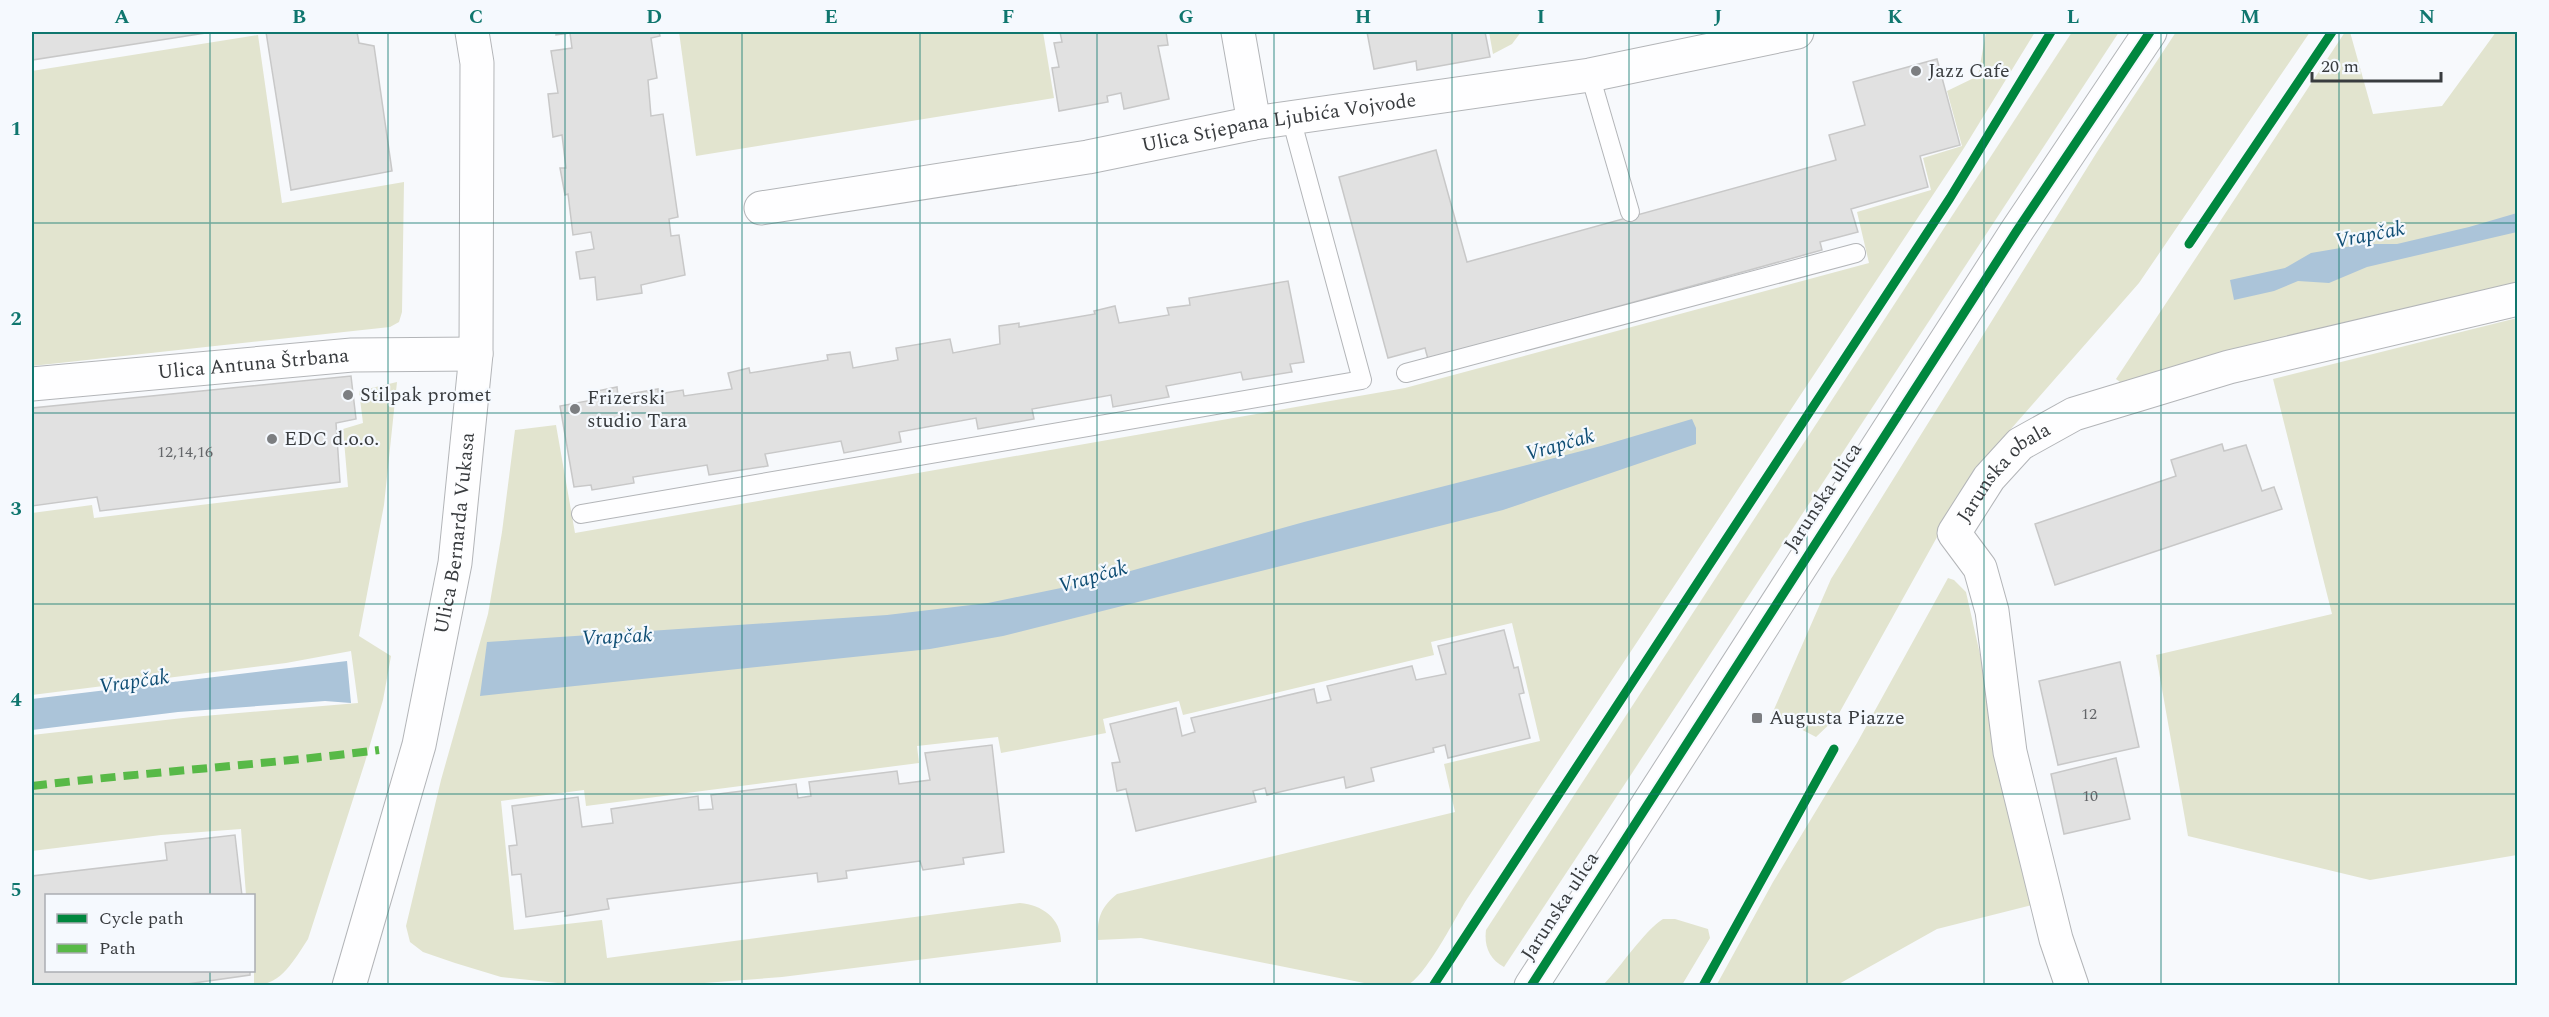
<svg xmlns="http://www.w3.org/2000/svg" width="2549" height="1017" font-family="Spectral,serif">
	<rect width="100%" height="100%" fill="#f7f9fc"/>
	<g fill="#e2e4cf">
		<polygon points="679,32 1043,32 1054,98 696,156"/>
		<polygon points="1489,32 1521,32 1512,44 1493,54"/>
		<path d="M 1986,32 L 2035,32 L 1964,148 L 1465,902 C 1455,919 1424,979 1407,985 C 1398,988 1384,985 1374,985 L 1141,938 L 1098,940 C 1097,919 1100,908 1117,894 L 1455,812 L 1444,764 L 1540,741 L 1512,623 L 1431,642 L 1434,655 L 1183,715 L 1179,701 L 1103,719 L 1106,733 L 1001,753 L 998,737 L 917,746 L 919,763 L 586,806 L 584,790 L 501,801 L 514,930 L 602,920 L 607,958 L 1020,903 C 1042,905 1061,918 1061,942 L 782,977 L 678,985 L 586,986 L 501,977 L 455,963 L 423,952 L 410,942 L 406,926 L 441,780 L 488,614 L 502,532 L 515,430 L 556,425 L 575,533 L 1405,388 L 1869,263 L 1857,212 L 1931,190 L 1923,158 L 1962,146 L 1947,91 L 1978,76 Z"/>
		<path d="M 2072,32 L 2119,32 L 1592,834 L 1504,967 C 1489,959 1484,946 1486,930 Z"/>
		<polygon points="2176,32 2310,32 2139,283 1996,446 1946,521 1837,717 1816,737 1772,714 1831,579 2097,152"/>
		<polygon points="2345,32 2350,32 2373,114 2442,106 2496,32 2517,32 2517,289 2124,385 2116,379"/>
		<polygon points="258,35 282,203 404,182 402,312 399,322 390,327 32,366 32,71"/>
		<polygon points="2517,318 2517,855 2370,880 2188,836 2156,655 2332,614 2273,379"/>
		<path d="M 397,382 L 384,505 L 359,636 L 391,656 L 383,700 L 365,762 L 308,939 C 294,960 281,986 254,985 L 254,896 L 246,895 L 241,829 L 161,835 L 32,851 L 32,735 L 192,717 L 358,703 L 351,651 L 286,663 L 32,695 L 32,513 L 92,505 L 94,518 L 348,487 L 343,429 L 363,423 L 359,391 Z"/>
		<polygon points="1948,578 1954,580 1966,592 2036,904 1937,929 1837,985 1716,986 1773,882 1857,743"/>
		<path d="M 1663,919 L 1675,919 L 1708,929 L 1710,938 L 1682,985 L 1603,985 C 1621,967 1644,931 1663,919 Z"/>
	</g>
	<g fill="#abc4d9">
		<polygon points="2517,213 2517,232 2367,267 2329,283 2298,281 2274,291 2234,300 2230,280 2285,268 2311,253 2364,244 2397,244 2469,227"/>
		<polygon points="1692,419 1696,428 1696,444 1503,510 1003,636 930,649 480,696 487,642 887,615 988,603 1095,581 1304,522 1601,446"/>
		<polygon points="347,661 351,703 325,701 178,712 32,730 32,699"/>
	</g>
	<g fill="#e1e1e1" stroke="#c8c8c8" stroke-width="1.5">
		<polygon points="32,32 212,32 32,60"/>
		<polygon points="266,32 357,32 359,43 374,46 392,171 291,190"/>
		<polygon points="556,32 659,32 660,36 651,38 657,78 648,80 651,116 663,114 678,217 669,219 671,236 679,235 685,275 641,285 642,293 597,300 595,277 580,279 576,252 594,249 591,232 573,235 568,194 565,195 560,168 566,168 562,135 553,137 548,94 558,93 551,51 572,48 570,33 556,35"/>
		<polygon points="1060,32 1166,32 1168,45 1158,46 1169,99 1124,109 1121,93 1107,96 1108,102 1059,111 1052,68 1059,67 1054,43 1062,42"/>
		<polygon points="1367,32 1485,32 1490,57 1417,70 1416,61 1374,69"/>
		<polygon points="1937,59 1960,145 1920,156 1928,187 1851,209 1858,232 1820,242 1822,250 1428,359 1425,348 1388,358 1339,177 1436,150 1467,262 1836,160 1829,135 1865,125 1853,82"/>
		<polygon points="1288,281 1304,362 1290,364 1292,372 1243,380 1241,372 1166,386 1169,397 1113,407 1111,395 1032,409 1034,419 978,429 976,418 899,432 901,442 844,453 841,441 765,454 768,466 709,475 707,465 633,477 634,483 592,490 591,485 574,487 560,406 598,399 597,391 617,387 618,396 658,389 658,394 683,390 684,396 732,389 728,373 749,368 750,373 828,360 827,355 850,352 853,368 898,360 896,348 950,339 953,353 1000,344 999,326 1019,323 1019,327 1095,314 1094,311 1115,306 1119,323 1169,315 1167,308 1190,305 1189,298"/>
		<polygon points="351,376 356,419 336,423 340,482 100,511 97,497 32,506 32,408"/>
		<polygon points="2222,444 2224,451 2246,445 2262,491 2274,487 2282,509 2055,585 2035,524 2176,476 2171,460"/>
		<polygon points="1504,630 1514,668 1518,667 1524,693 1519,694 1530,738 1448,758 1445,745 1433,748 1434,752 1371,768 1374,781 1346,788 1344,777 1267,795 1265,788 1253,791 1256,802 1136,831 1126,789 1117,791 1112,763 1120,762 1110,724 1176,708 1182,736 1195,732 1191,718 1314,689 1317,703 1331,700 1327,686 1412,666 1416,680 1446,674 1438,646"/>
		<polygon points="2120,662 2139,747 2058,765 2039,681"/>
		<polygon points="992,745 1004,852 963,858 964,864 923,870 920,861 846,871 847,878 818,882 817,873 607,899 609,909 565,916 565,911 526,917 521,874 512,875 509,846 517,845 512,806 578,797 582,827 613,823 611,809 698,796 699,810 713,809 711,795 796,784 798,798 811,796 809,782 897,771 899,784 930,780 925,753"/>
		<polygon points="2116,758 2130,819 2064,834 2051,774"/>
		<polygon points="235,835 242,896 46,896 46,970 250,970 250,975 173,986 32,986 32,876 167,860 165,843"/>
	</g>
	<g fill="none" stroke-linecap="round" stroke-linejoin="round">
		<defs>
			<g id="service">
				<polyline points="1590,75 1630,212"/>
				<polyline points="1406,373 1856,253"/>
				<polyline points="581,514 1362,380 1291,118"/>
			</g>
			<g id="minor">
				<polyline points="1238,32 1254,123"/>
				<path id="s1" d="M 761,208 L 1088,157 L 1254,123 L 1590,75 L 1797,32"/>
				<path id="s2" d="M 32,384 L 352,355 L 476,354"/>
				<path id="s3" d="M 2072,986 L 2056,939 L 2010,752 L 1992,611 L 1980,568 L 1954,533 L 1989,478 L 2020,444 L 2074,414 L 2229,367 L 2518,299"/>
			</g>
			<g id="tertiary">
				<path id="s4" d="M 349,986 L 419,745 L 455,563 L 476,354 L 477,63 L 472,32"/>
				<polyline points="1531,986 2016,232 2150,32"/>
			</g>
		</defs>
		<use href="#service" stroke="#b3b5b8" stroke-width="20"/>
		<use href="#minor" stroke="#b3b5b8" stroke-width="35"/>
		<use href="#tertiary" stroke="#b3b5b8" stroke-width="35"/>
		<use href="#service" stroke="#fefeff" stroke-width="18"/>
		<use href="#minor" stroke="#fefeff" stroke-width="33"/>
		<use href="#tertiary" stroke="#fefeff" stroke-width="33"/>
		<path stroke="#58b947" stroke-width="8" stroke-dasharray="15 8" stroke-linecap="butt" d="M 32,786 C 147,772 263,765 379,750"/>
		<defs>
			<g id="cycleway">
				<polyline points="2189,244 2332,32"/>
				<polyline points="1433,986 1950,198 2051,32"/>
				<polyline points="1531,986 2016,232 2150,32"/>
				<polyline points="1703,986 1834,749"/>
			</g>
		</defs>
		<use href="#cycleway" stroke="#f5f9fe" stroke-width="13"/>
		<use href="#cycleway" stroke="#00873e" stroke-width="9"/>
	</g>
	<path fill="none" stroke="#0f766e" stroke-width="1.5" stroke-opacity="0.55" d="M 210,32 L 210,896M 388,32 L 388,986M 565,32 L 565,986M 742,32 L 742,986M 920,32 L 920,986M 1097,32 L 1097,986M 1274,32 L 1274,986M 1452,32 L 1452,986M 1629,32 L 1629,986M 1807,32 L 1807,986M 1984,32 L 1984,986M 2161,32 L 2161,986M 2339,32 L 2339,986M 32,223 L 2518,223M 32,413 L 2518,413M 32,604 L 2518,604M 32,794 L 2518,794M 210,970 L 210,986"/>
	<g fill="#7c7e81" stroke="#f5f9fe" stroke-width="2">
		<circle cx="1916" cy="71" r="6"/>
		<circle cx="348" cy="395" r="6"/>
		<circle cx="575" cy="409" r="6"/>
		<circle cx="272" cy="439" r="6"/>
		<rect x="1751" y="712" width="12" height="12" rx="3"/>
	</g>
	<g text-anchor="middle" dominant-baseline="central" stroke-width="4.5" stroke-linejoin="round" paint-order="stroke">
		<g font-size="16" fill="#636568">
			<text x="185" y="452">12,14,16</text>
			<text x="2089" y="714">12</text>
			<text x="2090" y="796">10</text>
		</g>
		<g font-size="20" fill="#393c3f" stroke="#f5f9fe" text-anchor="start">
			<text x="1928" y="71">Jazz Cafe</text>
			<text x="360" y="395">Stilpak promet</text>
			<text x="587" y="398">Frizerski<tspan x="587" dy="23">studio Tara</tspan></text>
			<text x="284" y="439">EDC d.o.o.</text>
			<text x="1769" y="718">Augusta Piazze</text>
		</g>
		<g font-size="20" fill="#393c3f" stroke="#f5f9fe">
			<text stroke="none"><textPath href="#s1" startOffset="525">Ulica Stjepana Ljubića Vojvode</textPath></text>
			<text stroke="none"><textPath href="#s2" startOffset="222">Ulica Antuna Štrbana</textPath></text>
			<text stroke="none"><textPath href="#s3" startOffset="552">Jarunska obala</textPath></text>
			<text transform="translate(1823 497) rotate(-57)">Jarunska ulica</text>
			<text stroke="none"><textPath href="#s4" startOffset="466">Ulica Bernarda Vukasa</textPath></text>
			<text transform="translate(1560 906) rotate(-57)">Jarunska ulica</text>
		</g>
		<g font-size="21" font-style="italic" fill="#104e74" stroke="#f5f9fe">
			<text transform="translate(2370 235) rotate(-11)">Vrapčak</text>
			<text transform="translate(1560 445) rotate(-16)">Vrapčak</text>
			<text transform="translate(1093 577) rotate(-16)">Vrapčak</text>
			<text transform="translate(617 637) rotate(-3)">Vrapčak</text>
			<text transform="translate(134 682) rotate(-8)">Vrapčak</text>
		</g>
	</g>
	<rect width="2549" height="1017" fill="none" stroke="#f5f9fe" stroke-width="66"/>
	<rect x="45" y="894" width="210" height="78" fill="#f5f9fe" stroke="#aaadb2" stroke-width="1.5"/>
	<rect x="57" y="914" width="30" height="9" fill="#00873e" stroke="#aaadb2" stroke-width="1.5"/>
	<text x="99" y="924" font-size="18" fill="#393c3f">Cycle path</text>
	<rect x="57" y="944" width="30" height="9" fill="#58b947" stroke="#aaadb2" stroke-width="1.5"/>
	<text x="99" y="954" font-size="18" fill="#393c3f">Path</text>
	<path d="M2312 72v9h129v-9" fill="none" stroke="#393c3f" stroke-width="3"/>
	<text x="2321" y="72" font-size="18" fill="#393c3f" stroke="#f5f9fe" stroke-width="4.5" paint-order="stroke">20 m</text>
	<rect x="33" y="33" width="2483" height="951" fill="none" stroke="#0f766e" stroke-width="2"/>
	<g font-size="20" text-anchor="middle" font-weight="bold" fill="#0f766e">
		<text x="122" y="23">A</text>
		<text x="299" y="23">B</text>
		<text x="476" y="23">C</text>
		<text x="654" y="23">D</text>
		<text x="831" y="23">E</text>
		<text x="1008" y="23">F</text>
		<text x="1186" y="23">G</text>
		<text x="1363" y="23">H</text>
		<text x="1541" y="23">I</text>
		<text x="1718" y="23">J</text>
		<text x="1895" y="23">K</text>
		<text x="2073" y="23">L</text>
		<text x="2250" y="23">M</text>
		<text x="2427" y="23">N</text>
		<text x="16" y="135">1</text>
		<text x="16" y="325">2</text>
		<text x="16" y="515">3</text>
		<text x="16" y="706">4</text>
		<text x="16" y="896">5</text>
	</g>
</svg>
